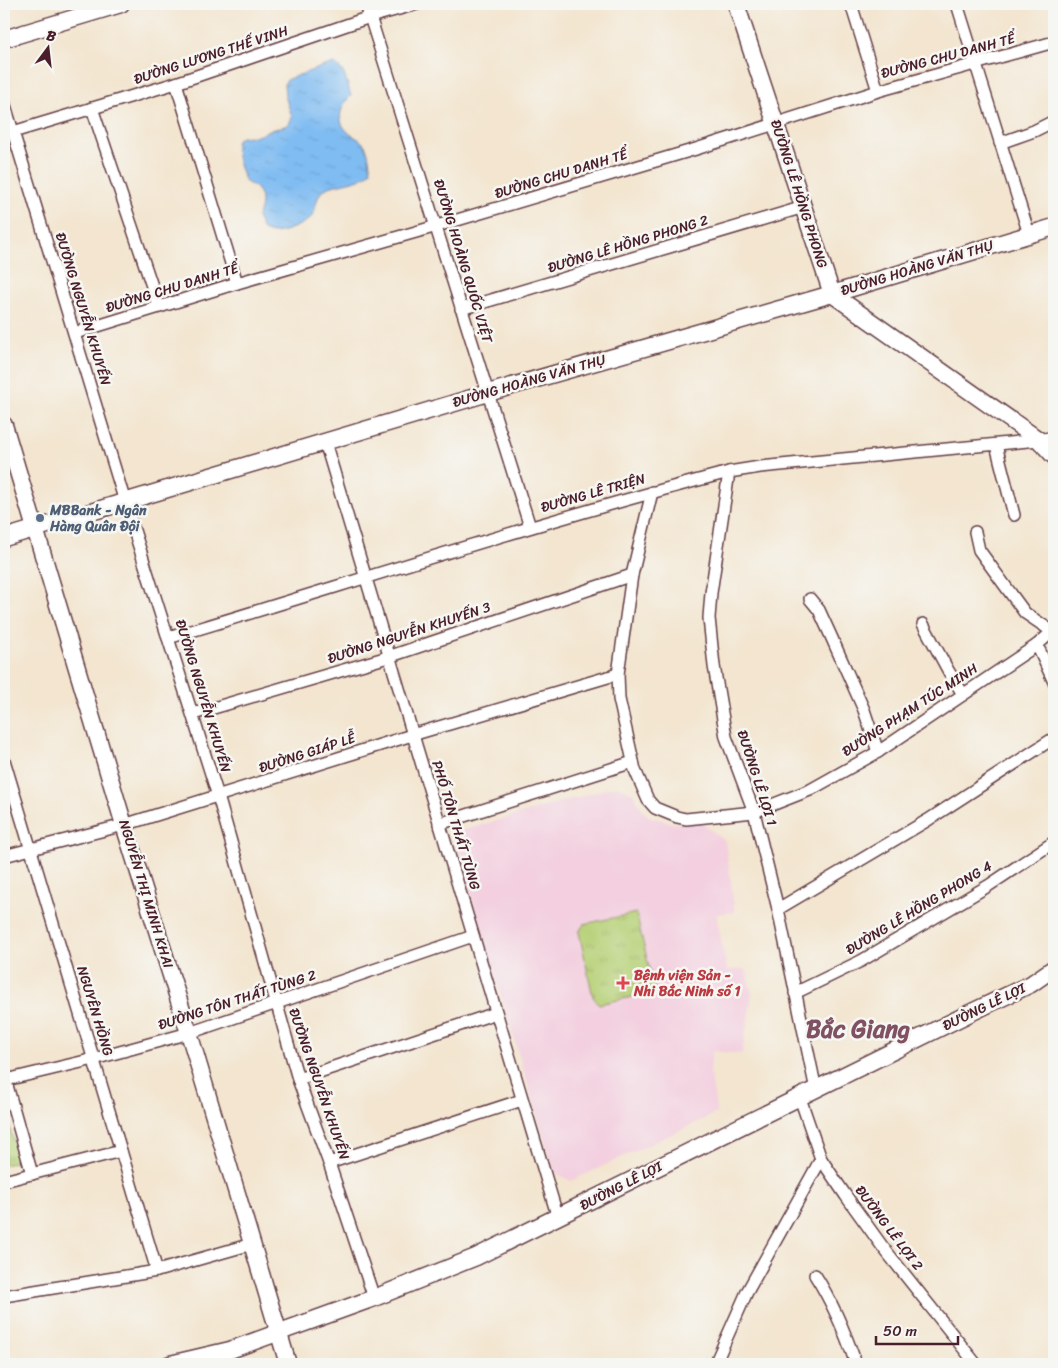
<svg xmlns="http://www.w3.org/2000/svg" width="1058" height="1368" font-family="Sriracha,sans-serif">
	<defs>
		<pattern id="park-tufts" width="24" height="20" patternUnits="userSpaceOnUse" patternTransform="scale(1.25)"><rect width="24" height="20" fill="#b6d076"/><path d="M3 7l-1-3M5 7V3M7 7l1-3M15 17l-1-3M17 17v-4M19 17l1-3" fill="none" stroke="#9eb266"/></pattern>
		<pattern id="water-ripples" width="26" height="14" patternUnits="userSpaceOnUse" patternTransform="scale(1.25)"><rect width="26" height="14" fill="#7fbcf2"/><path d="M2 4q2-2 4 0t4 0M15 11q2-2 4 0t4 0" fill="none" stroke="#6fa1d0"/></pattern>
	</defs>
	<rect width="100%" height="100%" fill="#f6f6f2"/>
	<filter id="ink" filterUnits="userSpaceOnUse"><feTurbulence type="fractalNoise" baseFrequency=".02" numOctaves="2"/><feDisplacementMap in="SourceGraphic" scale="10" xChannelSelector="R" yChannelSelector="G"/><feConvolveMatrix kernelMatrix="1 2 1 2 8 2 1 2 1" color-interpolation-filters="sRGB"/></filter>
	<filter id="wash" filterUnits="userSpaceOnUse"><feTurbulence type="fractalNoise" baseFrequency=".0096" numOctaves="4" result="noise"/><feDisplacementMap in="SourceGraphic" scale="20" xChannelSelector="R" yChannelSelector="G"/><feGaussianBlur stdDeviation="1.12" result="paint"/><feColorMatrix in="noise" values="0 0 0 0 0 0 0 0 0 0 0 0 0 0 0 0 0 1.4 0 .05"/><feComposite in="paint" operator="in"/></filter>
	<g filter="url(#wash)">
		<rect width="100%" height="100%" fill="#f3e5cf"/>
		<polygon fill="#f3cfdf" points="616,786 633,793 643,811 649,816 672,823 701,822 725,841 735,912 716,914 727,970 746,969 752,995 742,1054 712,1051 710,1073 717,1113 571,1181 554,1172 455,843 461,831"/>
		<g fill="url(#park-tufts)" stroke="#807850">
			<polygon points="636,913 655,992 599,1004 593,997 579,932 584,924"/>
			<polygon points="4,1106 19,1161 4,1165"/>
		</g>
		<path fill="url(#water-ripples)" stroke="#646e8e" d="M 334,64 C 346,70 347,84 351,96 C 340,106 336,120 347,131 C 351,136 359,138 363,143 C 369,149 369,162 371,170 C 364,183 337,182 325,189 C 316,194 317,207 312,216 C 307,224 282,233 274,233 C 270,233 266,231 263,230 L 257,217 C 262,206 264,194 253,186 C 251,185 248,183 246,182 C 242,176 231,144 238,139 C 244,134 253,138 260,135 C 264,134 267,130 270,130 C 279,128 280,128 289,124 L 292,117 L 285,96 L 284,84 L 288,79 L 327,65 Z"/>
	</g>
	<g filter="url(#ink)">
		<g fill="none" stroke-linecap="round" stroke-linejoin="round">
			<defs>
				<g id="street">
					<polyline points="366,4 530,527"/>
					<polyline points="851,4 878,91"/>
					<polyline points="957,4 1029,234"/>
					<polyline points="1053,4 1054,9"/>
					<polyline points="176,83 237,283"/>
					<polyline points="4,102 125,502 218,796 298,1079 329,1163 374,1298"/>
					<polyline points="92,108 159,307"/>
					<polyline points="13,132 176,83 370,17 417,4"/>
					<polyline points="1000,143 1034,131 1054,121"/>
					<polyline points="461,309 804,207"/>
					<polyline points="75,333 237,283 437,226 696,149 878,91 1054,42"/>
					<polyline points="325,442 558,1218"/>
					<polyline points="996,445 1014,515"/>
					<polyline points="729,472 711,593 709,618 714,666 726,737 754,812 778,909 816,1090"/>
					<polyline points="652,492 632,575 618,674 619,699 635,770 648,800 655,808 677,817 686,819 754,812 810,790 878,752 1037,645 1054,630"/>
					<polyline points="975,532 979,550 1025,613 1053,632"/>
					<polyline points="810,599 819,610 830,634 864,710 878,752"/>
					<polyline points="923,624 949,672 963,694"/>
					<path d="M 168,638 C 355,582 540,521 729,472 L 760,467 L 1039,440 L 1054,437"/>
					<polyline points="1037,645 1054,682"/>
					<polyline points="193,714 388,657 632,575"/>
					<polyline points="4,760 157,1271"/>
					<polyline points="439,824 633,762"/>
					<polyline points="4,856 124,825 412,735 618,674"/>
					<polyline points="778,909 928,820 1054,738"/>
					<polyline points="795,993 861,961 988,886 1054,842"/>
					<polyline points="4,1075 32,1174"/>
					<polyline points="298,1079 496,1013"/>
					<polyline points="6,1080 94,1059 189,1033 473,936"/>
					<polyline points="800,1098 821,1159 846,1196 882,1246 976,1364"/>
					<polyline points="329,1163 522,1100"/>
					<polyline points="4,1181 121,1151"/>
					<path d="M 815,1275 C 833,1303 845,1332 856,1364"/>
					<polyline points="4,1296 157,1271 252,1244"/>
					<polyline points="715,1364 747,1292 821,1159"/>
				</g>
				<g id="secondary">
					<polyline points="736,4 832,294 1039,440 1054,456"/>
					<polyline points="4,39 121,4"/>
					<polyline points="4,425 124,825 189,1033 288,1364"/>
					<polyline points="4,538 488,393 832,294 1054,227"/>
					<polyline points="170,1364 230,1350 374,1298 476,1257 970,1013 1031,984 1054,968"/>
				</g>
			</defs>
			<use href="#street" stroke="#633d44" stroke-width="14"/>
			<use href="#secondary" stroke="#633d44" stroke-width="19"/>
			<use href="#street" stroke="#fff" stroke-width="11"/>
			<use href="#secondary" stroke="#fff" stroke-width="16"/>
		</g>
	</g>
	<circle fill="#5c6f8a" stroke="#f6f6f2" stroke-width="2" cx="40" cy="518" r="5"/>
	<path fill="#e0444e" stroke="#f6f6f2" stroke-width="2" d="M620.5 975.5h5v5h5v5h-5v5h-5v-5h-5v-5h5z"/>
	<g text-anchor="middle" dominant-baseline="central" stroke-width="5" stroke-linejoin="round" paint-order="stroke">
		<g font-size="14" fill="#4a1f2b" stroke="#f6f6f2">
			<text transform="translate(211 55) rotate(-18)">ĐƯỜNG LƯƠNG THẾ VINH</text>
			<text transform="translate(948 56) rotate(-15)">ĐƯỜNG CHU DANH TỂ</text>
			<text transform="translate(561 174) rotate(-17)">ĐƯỜNG CHU DANH TỂ</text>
			<text transform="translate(799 194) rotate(72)">ĐƯỜNG LÊ HỒNG PHONG</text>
			<text transform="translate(628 244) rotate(-17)">ĐƯỜNG LÊ HỒNG PHONG 2</text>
			<text transform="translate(463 261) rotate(73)">ĐƯỜNG HOÀNG QUỐC VIỆT</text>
			<text transform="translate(917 268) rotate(-17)">ĐƯỜNG HOÀNG VĂN THỤ</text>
			<text transform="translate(172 288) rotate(-17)">ĐƯỜNG CHU DANH TỂ</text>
			<text transform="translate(83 309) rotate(73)">ĐƯỜNG NGUYỄN KHUYẾN</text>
			<text transform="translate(529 381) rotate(-16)">ĐƯỜNG HOÀNG VĂN THỤ</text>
			<text transform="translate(593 493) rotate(-16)">ĐƯỜNG LÊ TRIỆN</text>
			<text transform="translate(409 633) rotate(-18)">ĐƯỜNG NGUYỄN KHUYẾN 3</text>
			<text transform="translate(203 696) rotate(73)">ĐƯỜNG NGUYỄN KHUYẾN</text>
			<text transform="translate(910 710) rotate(-33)">ĐƯỜNG PHẠM TÚC MINH</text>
			<text transform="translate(307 753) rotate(-18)">ĐƯỜNG GIÁP LỄ</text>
			<text transform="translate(757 778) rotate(72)">ĐƯỜNG LÊ LỢI 1</text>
			<text transform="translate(456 825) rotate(73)">PHỐ TÔN THẤT TÙNG</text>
			<text transform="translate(146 894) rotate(73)">NGUYỄN THỊ MINH KHAI</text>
			<text transform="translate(919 908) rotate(-31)">ĐƯỜNG LÊ HỒNG PHONG 4</text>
			<text transform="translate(237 1000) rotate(-18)">ĐƯỜNG TÔN THẤT TÙNG 2</text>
			<text transform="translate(984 1007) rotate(-26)">ĐƯỜNG LÊ LỢI</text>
			<text transform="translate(95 1011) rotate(73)">NGUYÊN HỒNG</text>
			<text transform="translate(319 1084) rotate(71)">ĐƯỜNG NGUYỄN KHUYẾN</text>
			<text transform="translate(621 1186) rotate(-27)">ĐƯỜNG LÊ LỢI</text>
			<text transform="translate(889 1228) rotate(53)">ĐƯỜNG LÊ LỢI 2</text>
		</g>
		<g font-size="14" font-weight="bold" fill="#4e5e75" stroke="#f6f6f2" text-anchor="start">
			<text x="50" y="510">MBBank - Ngân<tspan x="50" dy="16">Hàng Quân Đội</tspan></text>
		</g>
		<g font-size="14" font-weight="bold" fill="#be3a42" stroke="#f6f6f2" text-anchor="start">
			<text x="634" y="975">Bệnh viện Sản -<tspan x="634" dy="16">Nhi Bắc Ninh số 1</tspan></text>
		</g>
		<g font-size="24" font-weight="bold" fill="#7f5163" stroke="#f6f6f2">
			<text x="858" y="1029">Bắc Giang</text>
		</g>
	</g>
	<rect width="1058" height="1368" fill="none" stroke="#f6f6f2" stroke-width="20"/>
	<g transform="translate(48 48) rotate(15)" stroke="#f6f6f2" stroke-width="4" paint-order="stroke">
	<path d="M0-4L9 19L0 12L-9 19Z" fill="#4a1f2b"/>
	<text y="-8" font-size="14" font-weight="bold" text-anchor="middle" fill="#4a1f2b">B</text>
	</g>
	<path d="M876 1336v8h82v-8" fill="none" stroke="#4a1f2b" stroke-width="2.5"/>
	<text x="883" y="1336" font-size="15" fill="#4a1f2b" stroke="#f6f6f2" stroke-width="4" paint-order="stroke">50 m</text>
</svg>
